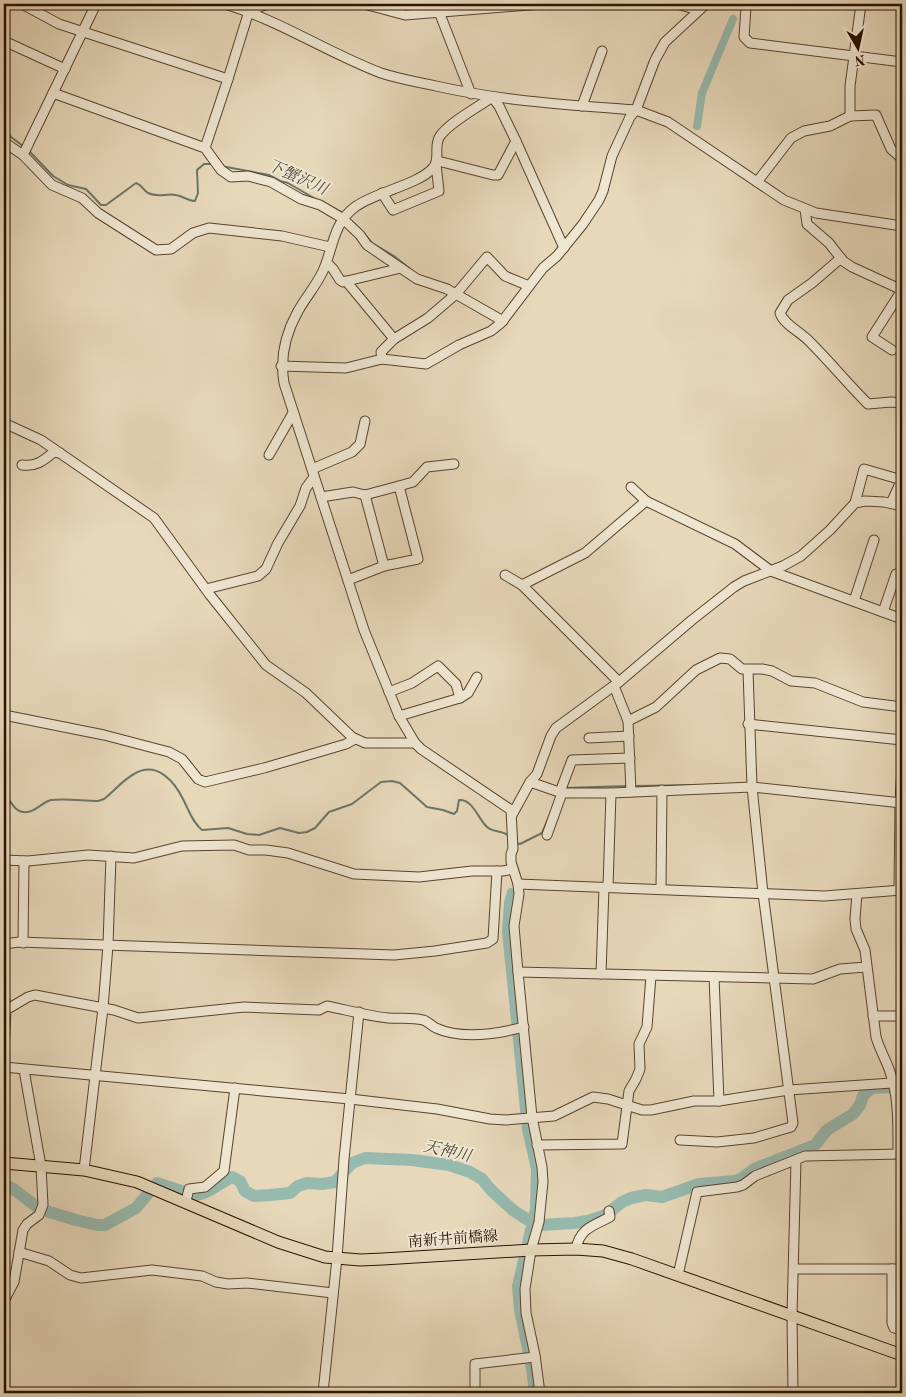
<svg xmlns="http://www.w3.org/2000/svg" width="906" height="1397" font-family="'Old Standard TT','Noto Serif JP',serif">
	<rect width="100%" height="100%" fill="#e7d8ba"/>
	<filter id="stains"><feTurbulence type="fractalNoise" baseFrequency=".004" numOctaves="4"/><feColorMatrix values="0 0 0 0 .2 0 0 0 0 .09 0 0 0 0 .02 0 0 0 .5 -.17"/></filter>
	<radialGradient id="worn" r=".72"><stop offset=".6" stop-color="#630" stop-opacity="0"/><stop offset="1" stop-color="#630" stop-opacity=".3"/></radialGradient>
	<g fill="none" stroke-linecap="round" stroke-linejoin="round">
		<g stroke="#6b7669" stroke-width="2">
			<polyline points="4,127 11,137 23,146"/>
			<path d="M 29,151 L 53,176 L 68,185 L 86,189 L 101,205 L 106,205 L 136,183 C 142,185 143,190 148,193 C 158,198 166,193 176,195 C 183,196 188,201 195,201 L 198,193 L 197,170 L 204,164 L 212,164"/>
			<polyline points="221,166 269,175 280,181 288,183 319,201"/>
			<polyline points="328,205 341,212"/>
			<polyline points="349,219 360,229"/>
			<polyline points="366,236 372,243 394,256 414,272"/>
			<polyline points="439,282 449,285"/>
			<polyline points="634,786 695,785"/>
			<polyline points="565,788 627,786"/>
			<path d="M 4,794 C 11,799 13,811 23,812 C 34,814 42,802 51,800 C 67,798 83,801 98,801 L 104,799 C 114,791 123,780 134,774 C 157,760 175,782 184,801 C 189,811 193,823 202,830 L 228,828 L 247,834 L 259,835 L 280,828 L 299,833 L 307,832 L 315,828 L 329,812 L 352,804 L 381,782 L 392,781 L 400,783 L 427,807 L 443,810 L 454,814 L 457,811 L 459,800 C 473,799 478,819 487,827 C 494,833 503,830 509,836"/>
			<polyline points="516,843 520,844 542,833 558,795"/>
		</g>
		<g stroke="#97baaf" stroke-width="8">
			<polyline points="697,126 702,93 733,19"/>
			<polyline points="511,892 508,903 506,932 526,1129 535,1169 534,1209 516,1286 518,1310 530,1368 533,1393"/>
		</g>
		<path stroke="#97baaf" stroke-width="12" d="M 4,1184 L 12,1188 L 37,1207 L 46,1211 L 76,1220 L 97,1225 L 105,1225 L 136,1208 L 157,1183 L 193,1195 C 208,1195 219,1183 232,1177 L 240,1181 L 245,1191 L 254,1196 L 270,1195 L 290,1193 L 298,1186 L 307,1183 L 322,1184 L 335,1182 L 352,1163 L 365,1158 L 412,1160 L 449,1165 L 470,1172 L 482,1179 L 491,1190 L 514,1211 L 533,1223 L 542,1225 L 574,1223 L 588,1221 L 606,1215 L 622,1202 L 631,1198 L 646,1195 L 662,1197 L 699,1184 L 735,1181 L 741,1179 L 754,1169 L 815,1145 L 827,1130 L 853,1114 L 860,1105 L 863,1096 L 871,1088 L 891,1087 L 902,1082"/>
		<defs>
			<g id="minor">
				<polyline points="22,4 59,24 228,79"/>
				<polyline points="96,4 23,155 52,185 82,198 98,213 156,250 171,249 193,233 209,228 282,236 330,247"/>
				<path d="M 225,4 C 281,21 328,53 381,73 C 399,79 418,82 436,86 C 502,101 569,105 636,110 L 668,122 L 784,200 L 816,213 L 902,226"/>
				<polyline points="364,4 405,15 542,4"/>
				<polyline points="436,4 471,94"/>
				<polyline points="677,4 698,10"/>
				<polyline points="744,4 746,7 744,37 750,43 902,62"/>
				<polyline points="4,41 65,69"/>
				<polyline points="53,93 205,148 221,170 231,177 248,176 271,182 301,199 320,205 342,218 360,235 367,245 417,279 447,289 503,321"/>
				<polyline points="582,106 602,51"/>
				<polyline points="850,116 850,86 861,4"/>
				<polyline points="4,142 23,155"/>
				<polyline points="205,148 228,79 249,11 267,4"/>
				<polyline points="438,161 493,175 498,175 516,141"/>
				<polyline points="757,182 791,138 804,131 830,126 850,116 876,115 891,149 902,159"/>
				<polyline points="382,193 393,210 439,191 436,164"/>
				<polyline points="805,209 807,224 829,243 843,261 852,267 902,290"/>
				<path d="M 841,258 L 812,283 L 788,300 L 780,313 C 784,325 801,332 810,342 C 830,362 848,384 868,404 L 891,402 L 902,403"/>
				<polyline points="327,263 333,269 340,280 343,282 401,268"/>
				<polyline points="346,281 394,339"/>
				<polyline points="892,350 872,337 902,290"/>
				<polyline points="382,359 381,352 394,339 428,318 456,294 487,257 505,276 529,286"/>
				<polyline points="281,366 346,368 382,359 426,364 459,345 491,331 501,323 543,268 557,256 583,224 599,200 603,191 612,156 630,117 636,110 655,60 665,42 706,4"/>
				<polyline points="4,423 41,440 154,518 210,595 266,665 306,693 352,737 365,743 415,743"/>
				<polyline points="269,455 293,413"/>
				<path d="M 22,465 C 36,467 43,461 54,452 L 60,453"/>
				<polyline points="312,469 352,452 360,444 365,421"/>
				<polyline points="399,486 413,482 427,467 454,464"/>
				<polyline points="631,487 646,501 735,544 771,571 902,619"/>
				<polyline points="365,495 399,486 418,559 384,566"/>
				<polyline points="321,497 353,492 365,495 384,566 348,580"/>
				<polyline points="855,503 864,469 902,480"/>
				<polyline points="891,503 902,479"/>
				<polyline points="505,575 522,585 619,682"/>
				<polyline points="522,585 585,553 646,501"/>
				<polyline points="206,589 258,576 266,569 278,543 300,506 306,488 314,477"/>
				<polyline points="854,601 874,540"/>
				<polyline points="883,612 896,574"/>
				<polyline points="614,686 628,721 631,792"/>
				<polyline points="389,692 412,683 438,666 456,684 460,698"/>
				<polyline points="4,715 104,735 169,752 182,759 198,779 205,782 264,768 346,744 355,739"/>
				<polyline points="399,716 460,698 468,693 477,677"/>
				<polyline points="628,721 656,707 696,670 720,658 730,659 742,669 762,669 772,671 791,681 815,683 863,702 902,707"/>
				<polyline points="748,724 902,740"/>
				<polyline points="589,738 629,736"/>
				<polyline points="530,782 562,793 611,793 752,787 902,803"/>
				<polyline points="560,792 572,760 630,758"/>
				<polyline points="512,815 530,782 537,774 551,736 556,728 619,682 692,620 734,587 744,581 783,566 801,556 830,530 855,503 865,501 884,502 902,506"/>
				<polyline points="547,835 562,793"/>
				<polyline points="4,860 28,861 88,855 134,858 182,846 234,845 249,850 266,850 288,853 354,874 419,877 472,871 503,871 513,869"/>
				<polyline points="518,884 824,896 902,890"/>
				<polyline points="608,887 611,793"/>
				<polyline points="661,889 662,790"/>
				<polyline points="899,890 900,803 902,766"/>
				<path d="M 857,894 L 855,919 L 856,929 L 865,950 L 876,1037 C 879,1048 885,1058 889,1069 C 899,1096 898,1125 898,1154"/>
				<polyline points="23,943 24,861"/>
				<polyline points="4,944 19,942 394,955 435,951 487,943 493,939 497,871"/>
				<polyline points="518,972 813,979 840,969 866,967"/>
				<polyline points="601,974 604,887"/>
				<polyline points="714,977 719,1101 789,1090 892,1083"/>
				<polyline points="4,993 6,1010"/>
				<polyline points="873,1016 902,1016"/>
				<path d="M 4,1050 L 6,1010 L 28,997 L 35,995 L 114,1010 L 138,1018 L 244,1007 L 319,1010 L 327,1006 C 347,1010 368,1016 388,1018 C 400,1019 411,1017 423,1020 C 428,1021 431,1026 436,1028 C 462,1040 497,1034 524,1027"/>
				<polyline points="4,1067 350,1099 437,1109 490,1119 506,1120 554,1116 593,1097 608,1099 642,1110 651,1110 694,1101 719,1101"/>
				<polyline points="680,1140 717,1142 754,1138 791,1127 793,1123 763,893 752,787 748,670"/>
				<polyline points="537,1145 622,1144 629,1091 636,1079 640,1069 639,1044 647,1027 651,976"/>
				<polyline points="84,1170 103,1008 108,945 111,856"/>
				<polyline points="186,1201 189,1189 205,1187 224,1171 235,1088"/>
				<path d="M 576,1249 C 580,1228 593,1226 610,1217 L 609,1211"/>
				<polyline points="19,1252 49,1261 70,1275 81,1278 152,1270 202,1276 216,1282 228,1284 247,1283 333,1293"/>
				<polyline points="794,1269 902,1269"/>
				<polyline points="892,1269 892,1323 894,1328 902,1329"/>
				<polyline points="678,1275 697,1192 737,1187 743,1185 755,1176 805,1156 902,1154"/>
				<polyline points="4,1301 14,1282 23,1230 27,1224 39,1215 43,1205 41,1166 24,1070"/>
				<polyline points="323,1393 337,1258 344,1159 359,1012"/>
				<polyline points="475,1393 475,1364 535,1357"/>
				<path d="M 540,1393 L 535,1355 L 526,1313 L 525,1289 L 531,1250 L 539,1222 L 543,1182 L 542,1167 L 532,1117 L 518,972 L 514,926 L 519,894 L 518,884 L 511,862 L 511,854 L 513,849 L 511,810 L 421,749 L 415,743 L 399,716 L 364,630 L 284,383 C 280,359 285,335 297,313 C 305,298 316,286 323,271 C 333,249 333,223 355,207 C 375,192 418,185 433,168 C 441,159 433,146 440,136 C 450,122 477,108 492,97 L 499,106 L 516,141 L 564,248"/>
				<polyline points="793,1393 792,1315 796,1160"/>
			</g>
			<polyline id="major" points="4,1163 84,1170 137,1182 278,1242 325,1257 360,1260 383,1259 531,1250 576,1249 603,1251 632,1259 902,1355"/>
		</defs>
		<use href="#minor" stroke="#58432e" stroke-width="11"/>
		<use href="#major" stroke="#291100" stroke-width="13"/>
		<use href="#minor" stroke="#efe6d2" stroke-width="9"/>
		<use href="#major" stroke="#e7d8ba" stroke-width="11"/>
	</g>
	<g text-anchor="middle" dominant-baseline="central" stroke-width="4" stroke-linejoin="round" paint-order="stroke">
		<g font-size="15" fill="#291100" stroke="#efe6d2">
			<text transform="translate(453 1240) rotate(-4)">南新井前橋線</text>
		</g>
		<g font-size="16" font-style="italic" fill="#504c3d" stroke="#efe6d2">
			<text transform="translate(297 178) rotate(24)">下蟹沢川</text>
			<text transform="translate(447 1152) rotate(13)">天神川</text>
		</g>
	</g>
	<rect width="906" height="1397" fill="none" stroke="#e7d8ba" stroke-width="20"/>
	<rect x="5" y="5" width="896" height="1387" fill="none" stroke="#291100" stroke-width="2.5"/>
	<rect x="10" y="10" width="886" height="1377" fill="none" stroke="#291100"/>
	<g transform="translate(858 48) rotate(171)" stroke="#efe6d2" stroke-width="4" paint-order="stroke">
	<path d="M0-4L9 19L0 12L-9 19Z" fill="#291100"/>
	<text y="-8" font-size="14" font-weight="bold" text-anchor="middle" fill="#291100">N</text>
	</g>
	<rect width="100%" height="100%" filter="url(#stains)"/>
	<rect width="100%" height="100%" fill="url(#worn)"/>
</svg>
